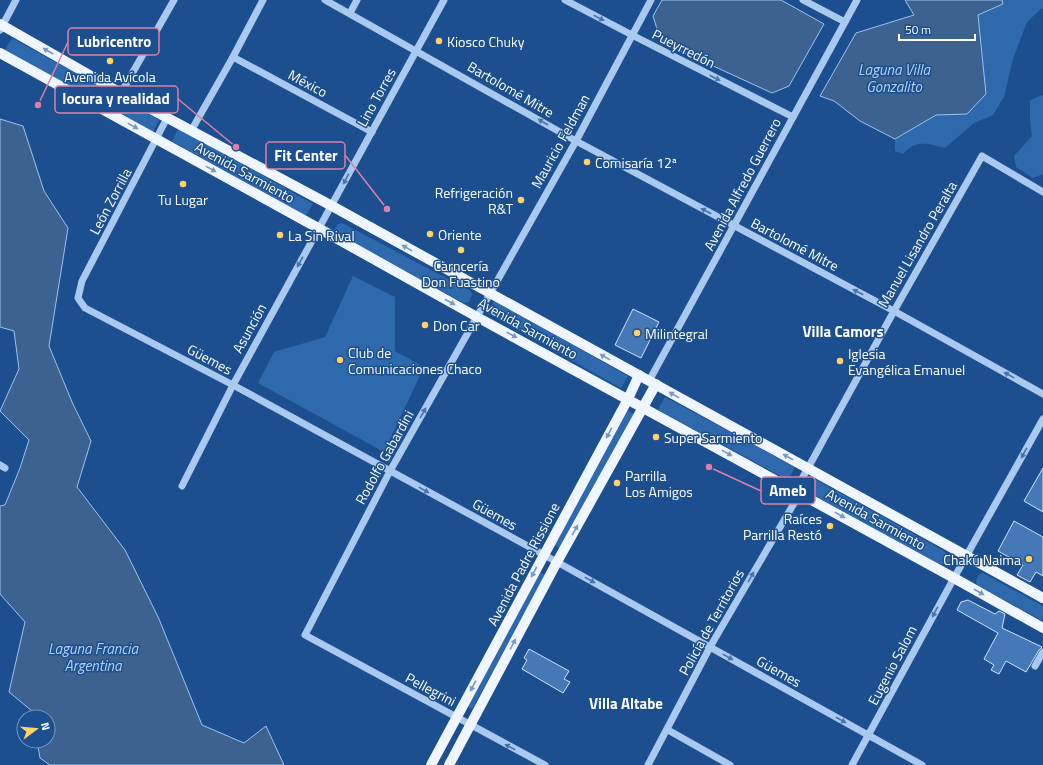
<svg xmlns="http://www.w3.org/2000/svg" width="1043" height="765" font-family="'Titillium Web',sans-serif">
	<rect width="100%" height="100%" fill="#1b4f8f"/>
	<g fill="#2e69ad">
		<path d="M 1002,0 L 1043,0 L 1043,9 L 1042,8 L 1027,22 L 1013,59 L 1004,97 L 993,115 L 974,123 L 945,148 C 928,144 916,139 903,154 L 895,151 L 895,139 L 936,115 L 967,114 L 986,94 L 978,15 L 1003,4 Z"/>
		<polygon points="12,38 159,120 153,132 5,50"/>
		<polygon points="1043,95 1043,174 1033,178 1016,167 1014,156 1032,136 1030,122 1030,100"/>
		<polygon points="179,128 313,204 305,217 172,141"/>
		<polygon points="342,223 471,291 472,295 469,302 464,303 335,234 334,230 338,224"/>
		<polygon points="353,276 395,297 395,351 424,367 384,452 258,383 274,352 325,337"/>
		<polygon points="494,301 628,376 621,388 487,313"/>
		<polygon points="665,397 795,467 788,480 658,410"/>
		<polygon points="627,410 634,414 560,548 553,544"/>
		<polygon points="815,479 944,551 952,560 948,566 937,563 808,492"/>
		<polygon points="538,571 545,575 472,709 465,705"/>
		<polygon points="983,573 1043,606 1043,621 977,585 976,581 979,574"/>
	</g>
	<g fill="#3c6290" stroke="#9cc4f0">
		<polygon points="662,0 781,0 824,24 789,86 772,93 661,42 653,16"/>
		<polygon points="905,0 1002,0 1003,4 978,15 986,94 967,114 936,115 895,139 860,121 834,101 820,96 856,33 914,15"/>
		<polygon points="0,119 23,126 44,191 68,228 49,346 72,402 91,441 77,487 125,550 159,619 202,725 244,743 266,726 284,765 50,765 40,758 37,741 48,741 48,717 33,717 32,711 9,692 25,622 0,594 0,506 5,505 20,468 29,440 0,411 19,369 14,331 0,327"/>
	</g>
	<g fill="#4478b7" stroke="#cfe3fa">
		<polygon points="633,309 659,322 641,358 615,345"/>
		<polygon points="1043,468 1043,512 1024,501"/>
		<polygon points="1014,521 1043,537 1043,576 1036,572 1030,582 1017,575 1023,565 998,551"/>
		<polygon points="968,600 995,614 999,611 1005,614 1002,628 1042,647 1039,650 1026,672 1006,661 999,674 991,670 994,665 984,659 998,633 957,610 961,602"/>
		<polygon points="529,649 569,671 564,679 570,682 563,693 522,669 527,660 524,658"/>
	</g>
	<g fill="none" stroke-linecap="round" stroke-linejoin="round">
		<g stroke="#a9c9ee" stroke-width="7">
			<polyline points="325,0 576,141 894,311 1043,394"/>
			<polyline points="565,0 632,35 793,117"/>
			<polyline points="803,0 845,22"/>
			<polyline points="350,13 357,0"/>
			<polyline points="0,30 16,0"/>
			<polyline points="233,57 372,132"/>
			<polyline points="121,93 174,0"/>
			<polyline points="167,118 82,281 78,298 85,308 233,385 557,562 922,765"/>
			<polyline points="191,131 233,57 263,0"/>
			<polyline points="649,381 857,0"/>
			<polyline points="0,465 5,468"/>
			<polyline points="182,486 233,385 444,0"/>
			<polyline points="1035,666 1043,652"/>
			<polyline points="668,730 730,765"/>
			<polyline points="545,765 305,635 390,471 576,141 651,0"/>
			<polyline points="648,765 710,647 800,493 800,482 808,468 894,311 982,156 1043,192"/>
			<polyline points="852,765 954,578 1043,419"/>
		</g>
		<g stroke="#f0f6ff" stroke-width="10">
			<polyline points="0,24 121,93 332,206 1043,598"/>
			<polyline points="0,53 318,228 477,317 954,578 1043,628"/>
			<polyline points="431,765 628,399 639,375"/>
			<polyline points="449,765 557,562 656,384"/>
		</g>
	</g>
	<defs><path id="oneway-solid" d="M-6-.8H1V-3.2L6.5 0L1 3.2V.8H-6Z"/></defs>
	<g fill="#4674ac">
		<use href="#oneway-solid" transform="translate(599 18) rotate(28)"/>
		<use href="#oneway-solid" transform="translate(715 78) rotate(27)"/>
		<use href="#oneway-solid" transform="translate(543 122) rotate(-150)"/>
		<use href="#oneway-solid" transform="translate(346 179) rotate(118)"/>
		<use href="#oneway-solid" transform="translate(706 211) rotate(-152)"/>
		<use href="#oneway-solid" transform="translate(300 262) rotate(119)"/>
		<use href="#oneway-solid" transform="translate(858 292) rotate(-152)"/>
		<use href="#oneway-solid" transform="translate(1009 375) rotate(-151)"/>
		<use href="#oneway-solid" transform="translate(423 413) rotate(-60)"/>
		<use href="#oneway-solid" transform="translate(1024 453) rotate(119)"/>
		<use href="#oneway-solid" transform="translate(424 490) rotate(29)"/>
		<use href="#oneway-solid" transform="translate(751 577) rotate(-60)"/>
		<use href="#oneway-solid" transform="translate(590 580) rotate(29)"/>
		<use href="#oneway-solid" transform="translate(935 612) rotate(118)"/>
		<use href="#oneway-solid" transform="translate(728 657) rotate(29)"/>
		<use href="#oneway-solid" transform="translate(841 720) rotate(29)"/>
		<use href="#oneway-solid" transform="translate(510 747) rotate(-152)"/>
	</g>
	<g fill="#7b9ac1">
		<use href="#oneway-solid" transform="translate(48 51) rotate(-150)"/>
		<use href="#oneway-solid" transform="translate(133 126) rotate(29)"/>
		<use href="#oneway-solid" transform="translate(211 169) rotate(29)"/>
		<use href="#oneway-solid" transform="translate(407 248) rotate(-151)"/>
		<use href="#oneway-solid" transform="translate(450 302) rotate(29)"/>
		<use href="#oneway-solid" transform="translate(512 335) rotate(28)"/>
		<use href="#oneway-solid" transform="translate(605 357) rotate(-151)"/>
		<use href="#oneway-solid" transform="translate(674 395) rotate(-151)"/>
		<use href="#oneway-solid" transform="translate(609 433) rotate(118)"/>
		<use href="#oneway-solid" transform="translate(727 453) rotate(29)"/>
		<use href="#oneway-solid" transform="translate(788 457) rotate(-151)"/>
		<use href="#oneway-solid" transform="translate(840 515) rotate(29)"/>
		<use href="#oneway-solid" transform="translate(575 530) rotate(-61)"/>
		<use href="#oneway-solid" transform="translate(534 572) rotate(118)"/>
		<use href="#oneway-solid" transform="translate(979 592) rotate(30)"/>
		<use href="#oneway-solid" transform="translate(513 644) rotate(-62)"/>
		<use href="#oneway-solid" transform="translate(473 686) rotate(118)"/>
	</g>
	<g fill="#ffd166" stroke="#1b4f8f" stroke-width="1.5">
		<circle cx="439" cy="41" r="4"/>
		<circle cx="110" cy="61" r="4"/>
		<circle cx="587" cy="162" r="4"/>
		<circle cx="183" cy="184" r="4"/>
		<circle cx="521" cy="200" r="4"/>
		<circle cx="430" cy="234" r="4"/>
		<circle cx="280" cy="235" r="4"/>
		<circle cx="461" cy="250" r="4"/>
		<circle cx="425" cy="325" r="4"/>
		<circle cx="637" cy="333" r="4"/>
		<circle cx="340" cy="360" r="4"/>
		<circle cx="840" cy="361" r="4"/>
		<circle cx="656" cy="437" r="4"/>
		<circle cx="617" cy="483" r="4"/>
		<circle cx="830" cy="526" r="4"/>
		<circle cx="1029" cy="559" r="4"/>
	</g>
	<g text-anchor="middle" dominant-baseline="central" stroke-width="3" stroke-linejoin="round" paint-order="stroke">
		<g font-size="14" fill="#fff" stroke="#1b4f8f" text-anchor="start">
			<text x="447" y="41">Kiosco Chuky</text>
			<text x="110" y="76" text-anchor="middle">Avenida Avícola</text>
			<text x="595" y="162">Comisaría 12ª</text>
			<text x="513" y="192" text-anchor="end">Refrigeración<tspan x="513" dy="16">R&amp;T</tspan></text>
			<text x="183" y="199" text-anchor="middle">Tu Lugar</text>
			<text x="438" y="234">Oriente</text>
			<text x="288" y="235">La Sin Rival</text>
			<text x="461" y="265" text-anchor="middle">Carncería<tspan x="461" dy="16">Don Fuastino</tspan></text>
			<text x="433" y="325">Don Car</text>
			<text x="645" y="333">Milintegral</text>
			<text x="348" y="352">Club de<tspan x="348" dy="16">Comunicaciones Chaco</tspan></text>
			<text x="848" y="353">Iglesia<tspan x="848" dy="16">Evangélica Emanuel</tspan></text>
			<text x="664" y="437">Super Sarmiento</text>
			<text x="625" y="475">Parrilla<tspan x="625" dy="16">Los Amigos</tspan></text>
			<text x="822" y="518" text-anchor="end">Raíces<tspan x="822" dy="16">Parrilla Restó</tspan></text>
			<text x="1021" y="559" text-anchor="end">Chakú Naima</text>
		</g>
		<g font-size="14" fill="#fff" stroke="#1b4f8f">
			<text transform="translate(684 48) rotate(27)">Pueyrredón</text>
			<text transform="translate(308 83) rotate(28)">México</text>
			<text transform="translate(511 89) rotate(30)">Bartolomé Mitre</text>
			<text transform="translate(376 97) rotate(-61)">Lino Torres</text>
			<text transform="translate(560 141) rotate(-61)">Mauricio Feldman</text>
			<text transform="translate(245 172) rotate(29)">Avenida Sarmiento</text>
			<text transform="translate(742 184) rotate(-62)">Avenida Alfredo Guerrero</text>
			<text transform="translate(110 201) rotate(-62)">León Zorrilla</text>
			<text transform="translate(795 244) rotate(28)">Bartolomé Mitre</text>
			<text transform="translate(917 244) rotate(-60)">Manuel Lisandro Peralta</text>
			<text transform="translate(249 328) rotate(-61)">Asunción</text>
			<text transform="translate(528 328) rotate(29)">Avenida Sarmiento</text>
			<text transform="translate(210 359) rotate(28)">Güemes</text>
			<text transform="translate(384 457) rotate(-61)">Rodolfo Gabardini</text>
			<text transform="translate(495 514) rotate(29)">Güemes</text>
			<text transform="translate(876 519) rotate(29)">Avenida Sarmiento</text>
			<text transform="translate(523 564) rotate(-62)">Avenida Padre Rissione</text>
			<text transform="translate(711 622) rotate(-61)">Policía de Territorios</text>
			<text transform="translate(892 665) rotate(-62)">Eugenio Salom</text>
			<text transform="translate(779 671) rotate(29)">Güemes</text>
			<text transform="translate(431 689) rotate(28)">Pellegrini</text>
		</g>
		<g font-size="15" font-style="italic" fill="#b5d3f5" stroke="#1b4f8f">
			<text x="894" y="69">Laguna Villa<tspan x="894" dy="17">Gonzalito</tspan></text>
			<text x="93" y="648">Laguna Francia<tspan x="93" dy="17">Argentina</tspan></text>
		</g>
		<g font-size="15" font-weight="bold" fill="#fff" stroke="#1b4f8f">
			<text x="843" y="331">Villa Camors</text>
			<text x="626" y="703">Villa Altabe</text>
		</g>
	</g>
	<path fill="none" stroke="#dd80a5" stroke-width="1.5" d="M38 105L68 42M236 147L178 99M387 209L345 155M709 467L761 491"/>
	<g fill="#dd80a5" stroke="#1b4f8f" stroke-width="1.5">
		<circle cx="38" cy="105" r="4"/>
		<circle cx="236" cy="147" r="4"/>
		<circle cx="387" cy="209" r="4"/>
		<circle cx="709" cy="467" r="4"/>
	</g>
	<g fill="#1b4f8f" stroke="#dd80a5" stroke-width="1.5">
		<rect x="68" y="28" width="91" height="27" rx="4"/>
		<rect x="55" y="86" width="123" height="27" rx="4"/>
		<rect x="266" y="142" width="79" height="27" rx="4"/>
		<rect x="761" y="477" width="54" height="27" rx="4"/>
	</g>
	<g font-size="15" text-anchor="middle" font-weight="bold" fill="#fff">
		<text x="114" y="47">Lubricentro</text>
		<text x="116" y="104">locura y realidad</text>
		<text x="306" y="161">Fit Center</text>
		<text x="788" y="496">Ameb</text>
	</g>
	<g transform="translate(36 729) rotate(74)"><circle r="19" fill="#1b4f8f" stroke="#7695bc"/>
	<path d="M0-3L7 15L0 10L-7 15Z" fill="#ffd166"/>
	<text y="-6" font-size="11" font-weight="bold" text-anchor="middle" fill="#ffffff">N</text>
	</g>
	<path d="M899 34v6h76v-6" fill="none" stroke="#ffffff" stroke-width="2"/>
	<text x="905" y="34" font-size="12" fill="#ffffff" stroke="#1b4f8f" stroke-width="3" paint-order="stroke">50 m</text>
</svg>
